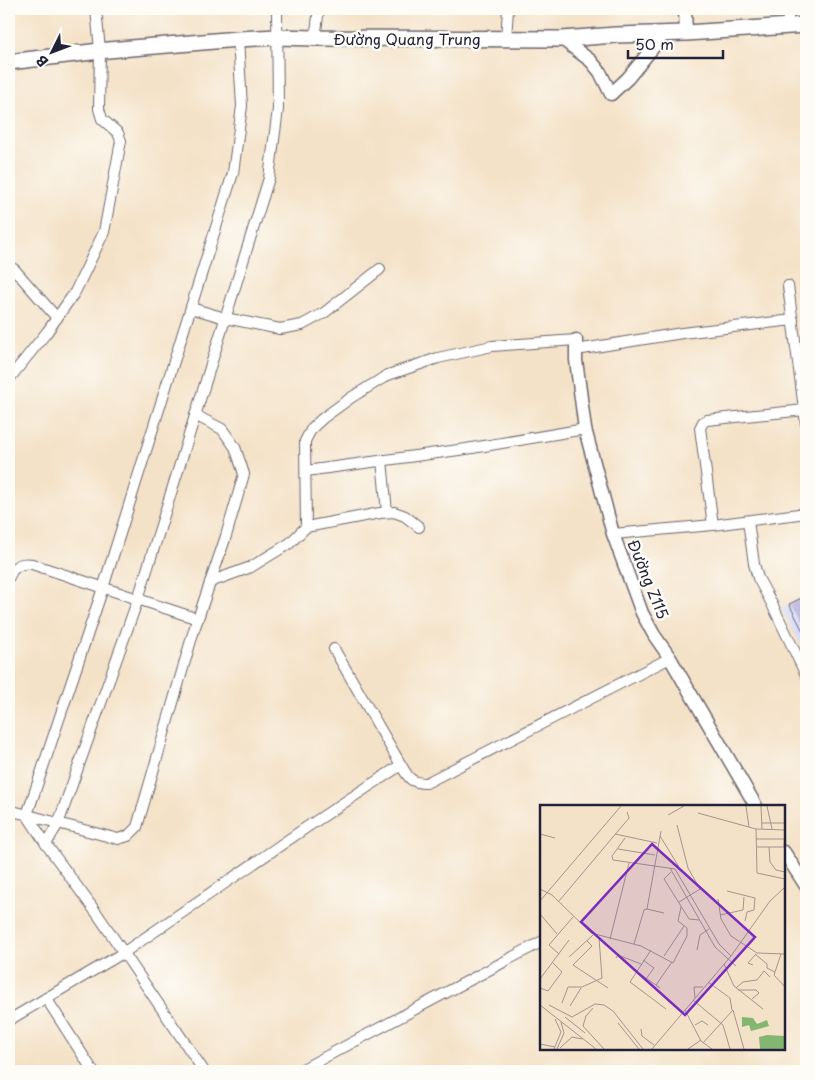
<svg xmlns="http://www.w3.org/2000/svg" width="815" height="1080" font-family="'Playpen Sans',sans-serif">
	<rect width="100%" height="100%" fill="#fdfcf7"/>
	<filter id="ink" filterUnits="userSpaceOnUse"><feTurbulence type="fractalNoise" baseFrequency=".02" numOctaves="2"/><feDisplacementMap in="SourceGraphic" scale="10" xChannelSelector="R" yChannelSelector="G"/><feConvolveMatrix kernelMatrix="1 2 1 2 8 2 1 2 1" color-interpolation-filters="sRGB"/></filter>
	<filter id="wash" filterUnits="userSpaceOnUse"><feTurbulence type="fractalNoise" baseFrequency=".0096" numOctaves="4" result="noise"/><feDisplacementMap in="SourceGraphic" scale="20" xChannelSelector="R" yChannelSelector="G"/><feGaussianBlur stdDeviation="1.12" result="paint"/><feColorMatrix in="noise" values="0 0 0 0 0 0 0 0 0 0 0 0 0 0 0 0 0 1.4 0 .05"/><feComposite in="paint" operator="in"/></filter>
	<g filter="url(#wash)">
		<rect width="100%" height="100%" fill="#f4e2c8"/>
		<polygon fill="#d4d8f9" points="806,596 806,653 781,608"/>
		<g id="blocks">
			<polygon fill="#afa8d9" points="806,596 806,637 789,604"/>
		</g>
	</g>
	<g filter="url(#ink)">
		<use href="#blocks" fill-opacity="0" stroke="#6c656c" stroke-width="1"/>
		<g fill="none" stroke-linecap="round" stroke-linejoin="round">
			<defs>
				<g id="minor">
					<polyline points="787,25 789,9"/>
					<polyline points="315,38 319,9"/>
					<polyline points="506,39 508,9"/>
					<polyline points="9,269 14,269 57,318"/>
					<polyline points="788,286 806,424"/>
					<polyline points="191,308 225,318 280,329 302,325 324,313 380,269"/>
					<polyline points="576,350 682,333 793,320"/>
					<polyline points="9,379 47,332 75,292 104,232 121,141 118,133 102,119 99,109 100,50 96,9"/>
					<polyline points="382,460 387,512"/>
					<polyline points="306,471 466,449 585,429"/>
					<polyline points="748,521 754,564 758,578 771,602 806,675"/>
					<polyline points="713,525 700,428 703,422 707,420 805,410"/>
					<polyline points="306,527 380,513 394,512 405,516 419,527"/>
					<polyline points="613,534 713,525 806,513"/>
					<path d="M 9,577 C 13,566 21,562 32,564 L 198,619"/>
					<polyline points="210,582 251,567 290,543 306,527 305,441 312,428 323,418 352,397 388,375 438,358 492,346 576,340"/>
					<polyline points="334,649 401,765"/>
					<polyline points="9,810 118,839 128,836 137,827 194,630 226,536 244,474 235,447 222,429 195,415"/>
					<polyline points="27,815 103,588 233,173 242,106 238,39"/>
					<polyline points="27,815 46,844 98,915 204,1071"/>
					<polyline points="46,844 58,824 138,599 269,178 278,109 277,9"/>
					<polyline points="46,998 93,1071"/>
					<path d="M 9,1020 L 123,953 L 307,827 L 401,765 C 408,777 410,783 426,783 L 670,658"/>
					<polyline points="299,1071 541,942"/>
				</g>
				<g id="tertiary">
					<polyline points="685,9 686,33"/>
					<polyline points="562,39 591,61 600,72 611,94 628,78 664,34"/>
					<polyline points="576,340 576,360 585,429 613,534 642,613 654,635 670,658 756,806"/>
					<polyline points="784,852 806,886"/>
				</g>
				<polyline id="primary" points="9,62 108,50 238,39 277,37 315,38 562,39 616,35 686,33 806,25"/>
			</defs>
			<use href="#minor" stroke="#6c656c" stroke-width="12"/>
			<use href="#tertiary" stroke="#6c656c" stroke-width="15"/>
			<use href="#primary" stroke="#6c656c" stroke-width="18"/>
			<use href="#minor" stroke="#fff" stroke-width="10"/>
			<use href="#tertiary" stroke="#fff" stroke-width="12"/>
			<use href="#primary" stroke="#fff" stroke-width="15"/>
		</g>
	</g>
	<g text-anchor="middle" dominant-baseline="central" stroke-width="5" stroke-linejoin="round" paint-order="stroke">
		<g font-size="15" fill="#22223b" stroke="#fdfcf7">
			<text x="407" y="38">Đường Quang Trung</text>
			<text transform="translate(649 579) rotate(68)">Đường Z115</text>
		</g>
	</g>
	<g transform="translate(540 805)">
		<rect width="245" height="245" fill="#f4e2c8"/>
		<path d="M 202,212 L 213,213 L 217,219 L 227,215 L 229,221 L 211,226 L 209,220 L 202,222 ZM 227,230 L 245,231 L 245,244 L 220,244 L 219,232 Z" fill="#83b670"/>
		<path fill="none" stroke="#a09590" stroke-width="1" d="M 206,1 L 209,22M 221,1 L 222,24M 227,1 L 232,24M 158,8 L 216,24 L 245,25M 128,10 L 144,1M 222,18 L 245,18M 137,20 L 148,63 L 160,84 L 139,97M 216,24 L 217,68 L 245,74M 0,29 L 15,33M 75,29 L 117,38M 120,31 L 139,62M 85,33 L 72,51 L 73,55 L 135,64M 216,34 L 245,34M 217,42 L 244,42 L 245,25M 229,42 L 230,57 L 236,65 L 245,67M 78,44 L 115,50M 130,63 L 175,142 L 196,161M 135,64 L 179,139 L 191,151M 131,67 L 124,74 L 149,114 L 159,115M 0,84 L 12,90 L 51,128 L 101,141 L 133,158 L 147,131 L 147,123 L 138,116 L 141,102M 187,86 L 215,93 L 214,105 L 207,107 L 205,116M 178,94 L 181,114 L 191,131 L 217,148 L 245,149M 0,96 L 81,1M 19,96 L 89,13 L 87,7M 107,104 L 124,108M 0,109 L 17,129M 180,110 L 203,105 L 204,92M 70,134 L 89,58M 47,136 L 52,141 L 33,160 L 68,183M 94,139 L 104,105 L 107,104 L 121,26M 111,145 L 90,177 L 126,204M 157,145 L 160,130 L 169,124M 19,149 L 9,140 L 33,112M 215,149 L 227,159 L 227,163 L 235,167M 241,149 L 234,170 L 245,182M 124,151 L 144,121M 29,152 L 53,130M 76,153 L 78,150 L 101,159M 103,155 L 114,163 L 106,174M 184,159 L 194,181 L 223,204M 213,160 L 208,158 L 216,149M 96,166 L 120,183M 0,174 L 29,135M 168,177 L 190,193 L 192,205M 116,180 L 132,157M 0,183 L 8,186 L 22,167 L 12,157M 196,183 L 203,177 L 217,175 L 224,166 L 230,172M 198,185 L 216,185 L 219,188 L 212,194M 155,193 L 154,182 L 163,182M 153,195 L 183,220 L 190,244M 22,198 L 28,182 L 42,182 L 62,173 L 59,133M 0,200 L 56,244M 9,200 L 32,212 L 55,199 L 64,200 L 73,206 L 103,244M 30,201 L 41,183M 53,203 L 46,211 L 43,221 L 64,244M 145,205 L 161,236 L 172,244M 25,212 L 45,228M 78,218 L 99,244M 155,220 L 162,216 L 168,220M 101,224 L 102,231 L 114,240M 163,238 L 193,205 L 204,244M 0,239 L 15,242M 20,243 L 32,232 L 42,234M 14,244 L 21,227 L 15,214M 17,244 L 24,228 L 21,217M 112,244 L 191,151 L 230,96 L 245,82M 148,244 L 161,235"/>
		<path fill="#7b2cbf" fill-opacity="0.15" stroke="#7b2cbf" stroke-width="2.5" d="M 112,39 L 215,132 L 145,210 L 41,117 Z"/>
		<rect width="245" height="245" fill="none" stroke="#22223b" stroke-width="2.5"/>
	</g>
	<rect width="815" height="1080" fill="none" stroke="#fdfcf7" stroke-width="30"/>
	<g transform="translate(52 52) rotate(228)" stroke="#fdfcf7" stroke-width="4" paint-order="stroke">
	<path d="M0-4L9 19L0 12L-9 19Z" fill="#22223b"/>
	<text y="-8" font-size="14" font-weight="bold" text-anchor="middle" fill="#22223b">B</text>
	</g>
	<path d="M628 50v8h95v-8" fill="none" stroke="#22223b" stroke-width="2.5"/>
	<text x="635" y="50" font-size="15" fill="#22223b" stroke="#fdfcf7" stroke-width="4" paint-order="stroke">50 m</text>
</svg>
